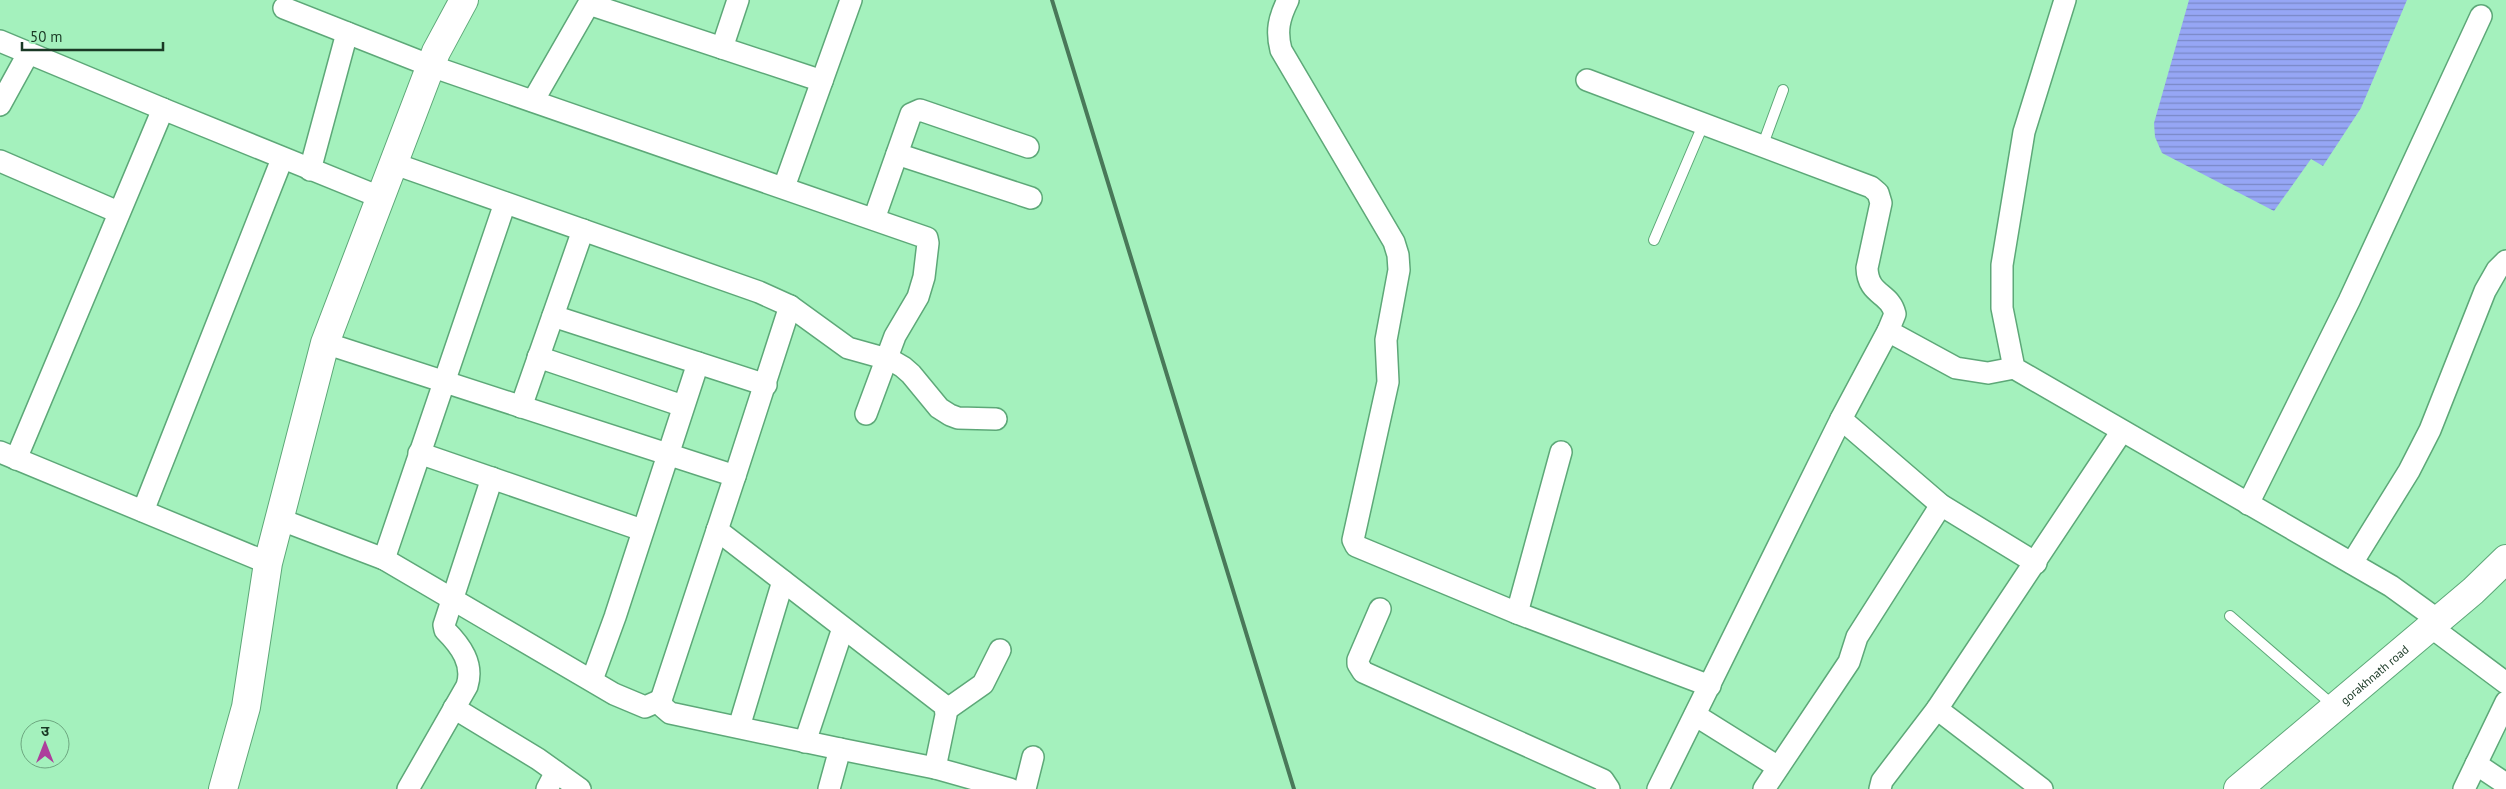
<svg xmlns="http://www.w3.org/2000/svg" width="2506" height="789" font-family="'PT Sans','Noto Sans Devanagari',sans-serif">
	<defs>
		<pattern id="water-rules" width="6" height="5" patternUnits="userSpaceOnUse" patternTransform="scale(1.25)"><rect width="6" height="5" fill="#96a6f5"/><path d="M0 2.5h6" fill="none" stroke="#7a88c6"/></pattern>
	</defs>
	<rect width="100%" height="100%" fill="#a4f1bd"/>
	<polygon fill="url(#water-rules)" points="2189,0 2407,0 2361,108 2323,166 2311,159 2274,211 2162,153 2155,137 2154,123"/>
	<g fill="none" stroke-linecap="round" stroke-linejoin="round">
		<defs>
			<g id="lane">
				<polyline points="1762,147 1783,90"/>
				<polyline points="1654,240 1703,125"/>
				<polyline points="2230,616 2335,707"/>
			</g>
			<g id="street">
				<path d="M 1288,0 C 1279,18 1276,31 1281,50 L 1394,242 L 1398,255 L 1399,270 L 1386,340 L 1388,382 L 1353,540 L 1356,546 L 1517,613 L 1710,686"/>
				<polyline points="2065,0 2024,132 2002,265 2002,308 2014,368 2391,586 2438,620"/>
				<polyline points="589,4 822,81"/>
				<polyline points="284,8 431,66 927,238 928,243 924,277 918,297 895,336 866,414"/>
				<polyline points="0,41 163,109"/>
				<polyline points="722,48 738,0"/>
				<path d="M 1587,80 L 1871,187 L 1878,193 L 1881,203 L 1867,268 C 1868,296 1890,292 1895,314 L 1888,331 L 1841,419 L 1658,789"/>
				<polyline points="533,101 591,0"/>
				<polyline points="0,105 28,54"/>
				<polyline points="897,154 1031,198"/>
				<polyline points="0,161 118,212"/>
				<polyline points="395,164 759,292 790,306 848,348 891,360 903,367 911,374 939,408 950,415 958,418 996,419"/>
				<polyline points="310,170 347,33"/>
				<polyline points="784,187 851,0"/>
				<polyline points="874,219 911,114 920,110 1028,147"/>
				<polyline points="553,316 766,385"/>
				<polyline points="1888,331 1956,368 1988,373 2014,368"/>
				<polyline points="325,343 735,476 661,700 663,707 670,713 840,749 829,789"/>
				<polyline points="538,357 683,406"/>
				<polyline points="521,407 583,230"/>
				<polyline points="1841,419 1941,505 2036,563"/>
				<polyline points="0,452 268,563"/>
				<polyline points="419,453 642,530"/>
				<polyline points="16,459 163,109 382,198"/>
				<polyline points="735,476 790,306"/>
				<polyline points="2248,504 2349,301 2481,16"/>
				<polyline points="143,511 282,159"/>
				<polyline points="279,519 384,559 614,694 645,707 661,700"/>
				<polyline points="717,530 945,706 946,715 935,768 840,749"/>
				<polyline points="384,559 505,203"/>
				<polyline points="2352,563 2409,471 2430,430 2485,291 2497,270 2506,261"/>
				<polyline points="1380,609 1358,660 1358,664 1363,672 1603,780 1609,789"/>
				<polyline points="1517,613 1561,452"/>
				<polyline points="2431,627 2506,683"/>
				<polyline points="592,680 615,617 698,363"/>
				<polyline points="454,708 538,759 580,789"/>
				<polyline points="1937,709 2042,789"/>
				<polyline points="946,710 983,684 1000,650"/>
				<polyline points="1695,715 1778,767"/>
				<polyline points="739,727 783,581"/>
				<polyline points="805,742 843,628"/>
				<polyline points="2476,764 2506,784"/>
				<polyline points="935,768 1010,789"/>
				<path d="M 408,789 L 467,686 C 474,664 461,646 445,630 L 444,625 L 492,478"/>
				<polyline points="547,789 556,772"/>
				<polyline points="1025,789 1033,757"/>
				<polyline points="1764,789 1849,662 1857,637 1941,505"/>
				<polyline points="1880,789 1882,781 1937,709 2122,431"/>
				<polyline points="2464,789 2506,702"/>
			</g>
			<g id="secondary">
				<polyline points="223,789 246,707 268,563 325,343 436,52 464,0"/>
				<path id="s1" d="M 2238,789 L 2473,591 L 2506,559"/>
			</g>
		</defs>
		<use href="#lane" stroke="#5da878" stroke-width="12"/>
		<use href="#street" stroke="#5da878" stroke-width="24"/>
		<use href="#secondary" stroke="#5da878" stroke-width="30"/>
		<use href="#lane" stroke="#fff" stroke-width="10"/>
		<use href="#street" stroke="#fff" stroke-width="21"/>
		<use href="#secondary" stroke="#fff" stroke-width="28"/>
		<polyline stroke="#497859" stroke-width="4" points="1052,0 1294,789"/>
	</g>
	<g text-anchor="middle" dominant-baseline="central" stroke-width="4.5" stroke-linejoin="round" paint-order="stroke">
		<g font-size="12" fill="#1a3925" stroke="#a4f1bd">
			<text stroke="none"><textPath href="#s1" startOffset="178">gorakhnath road</textPath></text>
		</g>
	</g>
	<g transform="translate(45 744)"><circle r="24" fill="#a4f1bd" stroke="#6da780"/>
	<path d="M0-4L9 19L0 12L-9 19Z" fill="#ad3e9c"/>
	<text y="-8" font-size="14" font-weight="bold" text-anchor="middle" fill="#1a3925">उ</text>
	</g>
	<path d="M22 42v8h141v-8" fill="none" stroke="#1a3925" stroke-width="2.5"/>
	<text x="30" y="42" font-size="15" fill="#1a3925" stroke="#a4f1bd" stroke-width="4" paint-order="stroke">50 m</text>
</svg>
